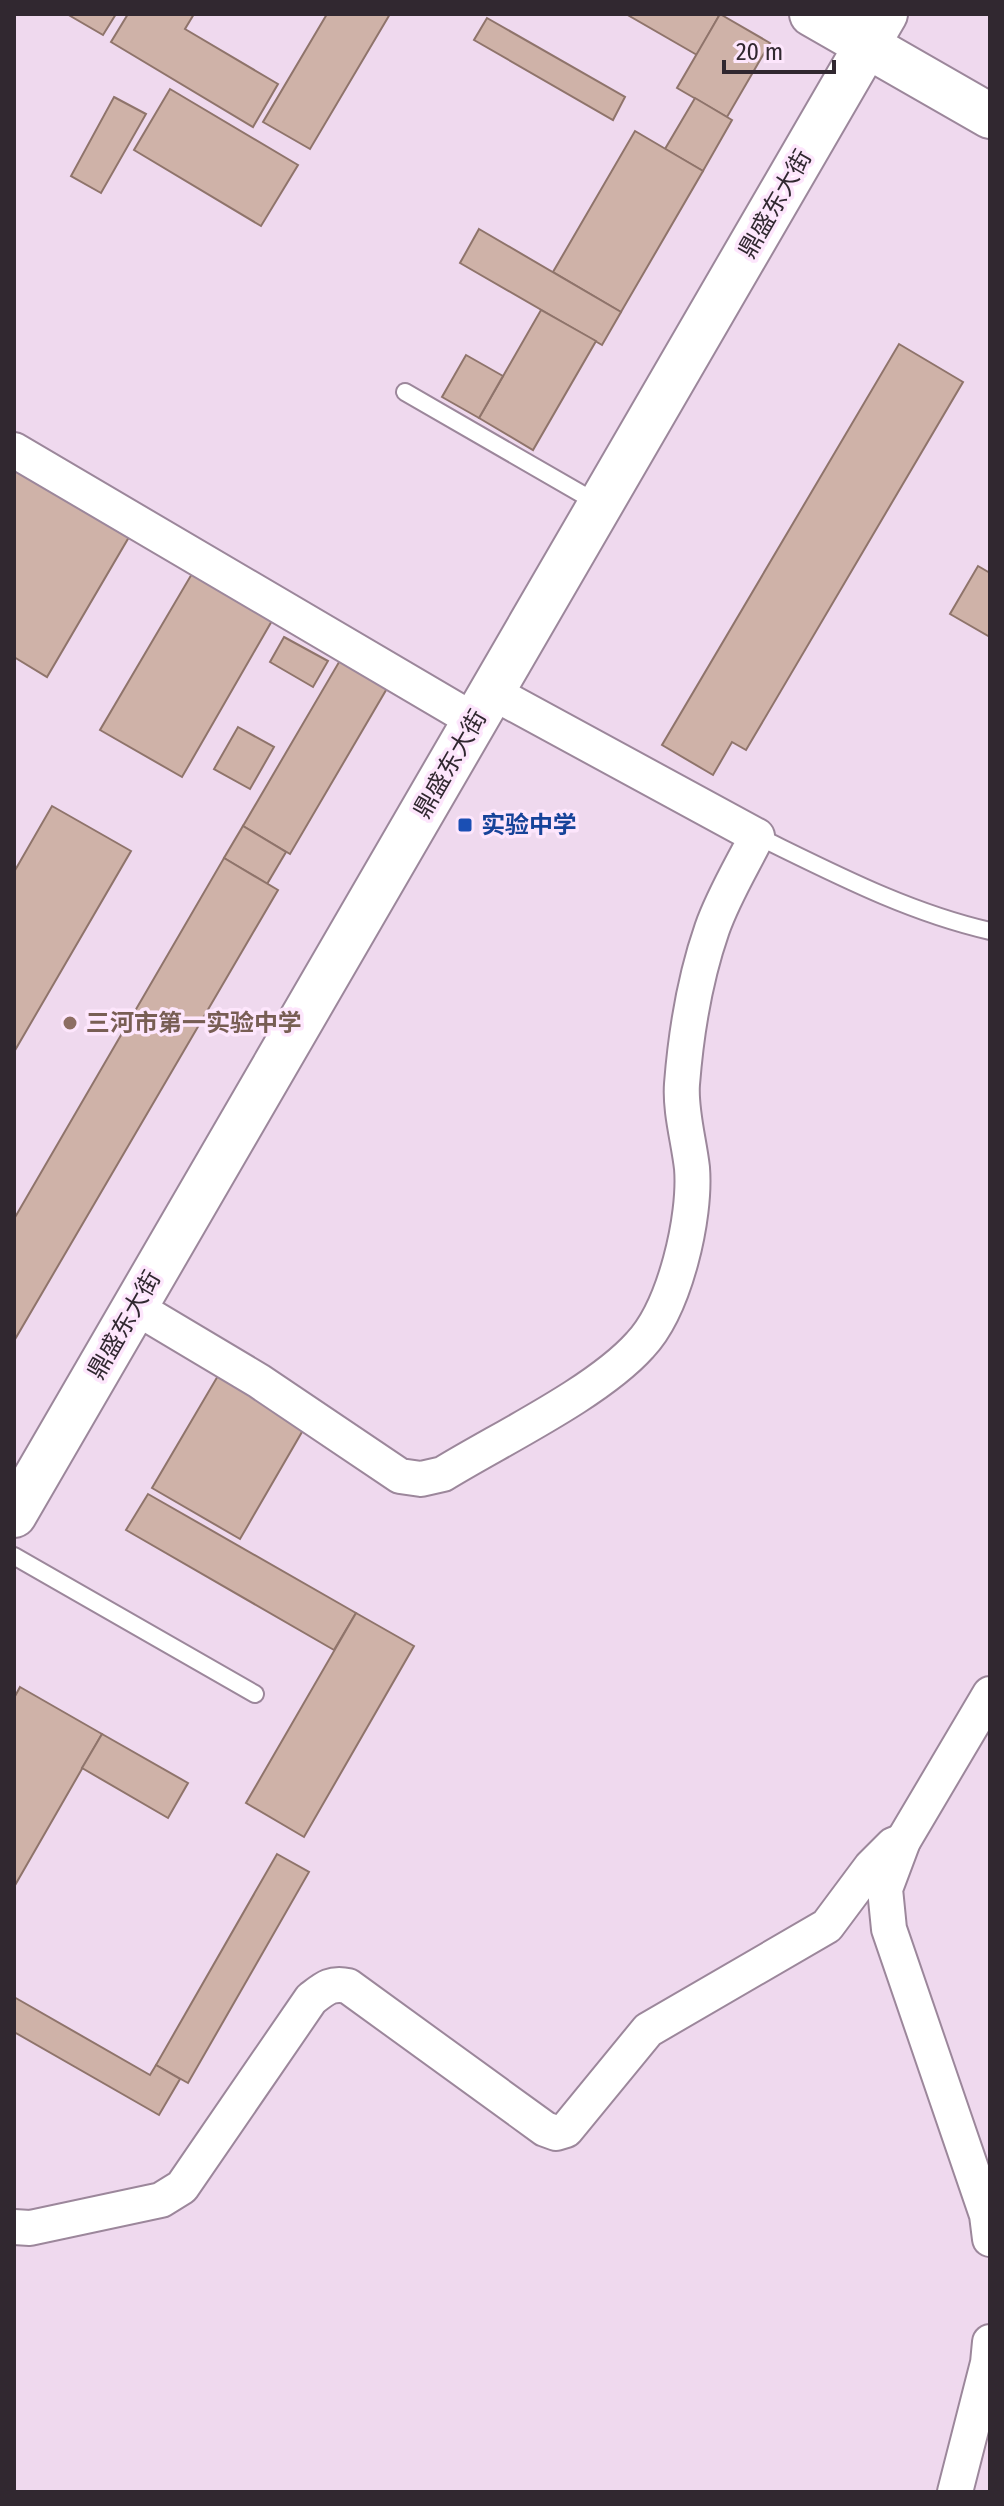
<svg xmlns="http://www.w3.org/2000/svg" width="1004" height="2506" font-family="'Fira Sans Condensed','Noto Sans SC',sans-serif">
	<rect width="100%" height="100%" fill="#efd9ee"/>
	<g fill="#cfb2a8" stroke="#8f746b" stroke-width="2">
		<polygon points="67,14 116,14 103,35"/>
		<polygon points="128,14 194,14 185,29 278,84 253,127 111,42"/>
		<polygon points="327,14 390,14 310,149 263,122"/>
		<polygon points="626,14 720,14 697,55"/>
		<polygon points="720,14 770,43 727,117 677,88"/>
		<polygon points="487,18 625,97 613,120 474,40"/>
		<polygon points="170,89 298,165 261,226 134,150"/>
		<polygon points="114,97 146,114 101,193 71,176"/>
		<polygon points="695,98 732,120 703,171 665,149"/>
		<polygon points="635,131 703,171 621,312 553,272"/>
		<polygon points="479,229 621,312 602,345 460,263"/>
		<polygon points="541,310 596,341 533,450 479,418"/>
		<polygon points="899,344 963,382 746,750 732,742 713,775 662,745"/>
		<polygon points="466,355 503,376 479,418 442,397"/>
		<polygon points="14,470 129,537 47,677 14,657"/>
		<polygon points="978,566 990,573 990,637 950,614"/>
		<polygon points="193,572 273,619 182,777 100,730"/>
		<polygon points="284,637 328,661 313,687 270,662"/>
		<polygon points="342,657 389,685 290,854 243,826"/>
		<polygon points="238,727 274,747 250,789 214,769"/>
		<polygon points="52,806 131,851 14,1052 14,872"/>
		<polygon points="243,826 286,852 267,884 224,858"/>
		<polygon points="224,858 278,890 14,1341 14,1219"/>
		<polygon points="219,1374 306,1425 240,1539 152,1488"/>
		<polygon points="148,1494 356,1613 334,1650 126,1530"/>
		<polygon points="356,1613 414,1646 304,1837 246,1803"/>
		<polygon points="20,1687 102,1734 14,1887 14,1698"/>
		<polygon points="102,1734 188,1783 168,1818 82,1768"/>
		<polygon points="277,1854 309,1872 188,2083 156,2065"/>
		<polygon points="14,1997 150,2075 156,2065 180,2079 159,2115 14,2032"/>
	</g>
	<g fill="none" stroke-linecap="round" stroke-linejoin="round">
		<defs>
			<g id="lane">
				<polyline points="405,392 599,504"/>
				<path d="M 757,836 C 833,873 907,912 990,931"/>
				<polyline points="14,1556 255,1694"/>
			</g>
			<g id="street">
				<polyline points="14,450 475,721"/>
				<path d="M 135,1307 L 259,1381 L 400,1476 L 421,1479 L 443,1474 C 500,1439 597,1393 640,1345 C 675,1308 696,1217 692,1168 C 689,1141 680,1111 682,1084 C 686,1033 695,978 712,929 C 723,897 742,866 757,836 L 492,692"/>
				<polyline points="990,1694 903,1841 885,1889 889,1929 987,2215 990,2239"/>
				<path d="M 14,2227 L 30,2228 L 161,2200 L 182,2187 L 311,1999 C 324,1989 331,1982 348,1986 L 545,2129 L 556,2133 L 566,2130 L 648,2030 L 827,1926 L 871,1867 L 893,1845 L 903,1841"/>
				<polyline points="955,2492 988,2363 990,2342"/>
			</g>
			<g id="secondary">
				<polyline points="812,14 990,116"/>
				<polyline points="14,1515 885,14"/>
			</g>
		</defs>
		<use href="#lane" stroke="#9c879b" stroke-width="20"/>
		<use href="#street" stroke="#9c879b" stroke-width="38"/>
		<use href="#secondary" stroke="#9c879b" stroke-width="48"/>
		<use href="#lane" stroke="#fff" stroke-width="16"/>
		<use href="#street" stroke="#fff" stroke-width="34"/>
		<use href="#secondary" stroke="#fff" stroke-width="44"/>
	</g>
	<rect fill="#1a4fb4" stroke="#fde6fc" stroke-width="3" x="457" y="817" width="16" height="16" rx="4"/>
	<circle fill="#8d6e63" stroke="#fde6fc" stroke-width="3" cx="70" cy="1023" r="8"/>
	<g text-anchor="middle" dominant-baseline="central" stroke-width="7" stroke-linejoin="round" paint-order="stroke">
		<g font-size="24" fill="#312830" stroke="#fde6fc">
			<text transform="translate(775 204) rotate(-60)">鼎盛东大街</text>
			<text transform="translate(450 764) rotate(-60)">鼎盛东大街</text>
			<text transform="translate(124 1325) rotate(-60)">鼎盛东大街</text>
		</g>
		<g font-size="24" font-weight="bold" fill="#164399" stroke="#fde6fc" text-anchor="start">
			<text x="481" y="825">实验中学</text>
		</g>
		<g font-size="24" font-weight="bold" fill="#785e54" stroke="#fde6fc" text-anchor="start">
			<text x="86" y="1023">三河市第一实验中学</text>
		</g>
	</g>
	<rect width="1004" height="2506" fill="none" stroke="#312830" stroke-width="32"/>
	<path d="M724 60v12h110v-12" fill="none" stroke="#312830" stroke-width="4"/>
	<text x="736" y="60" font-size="24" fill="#312830" stroke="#fde6fc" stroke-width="6" paint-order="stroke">20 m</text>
</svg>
